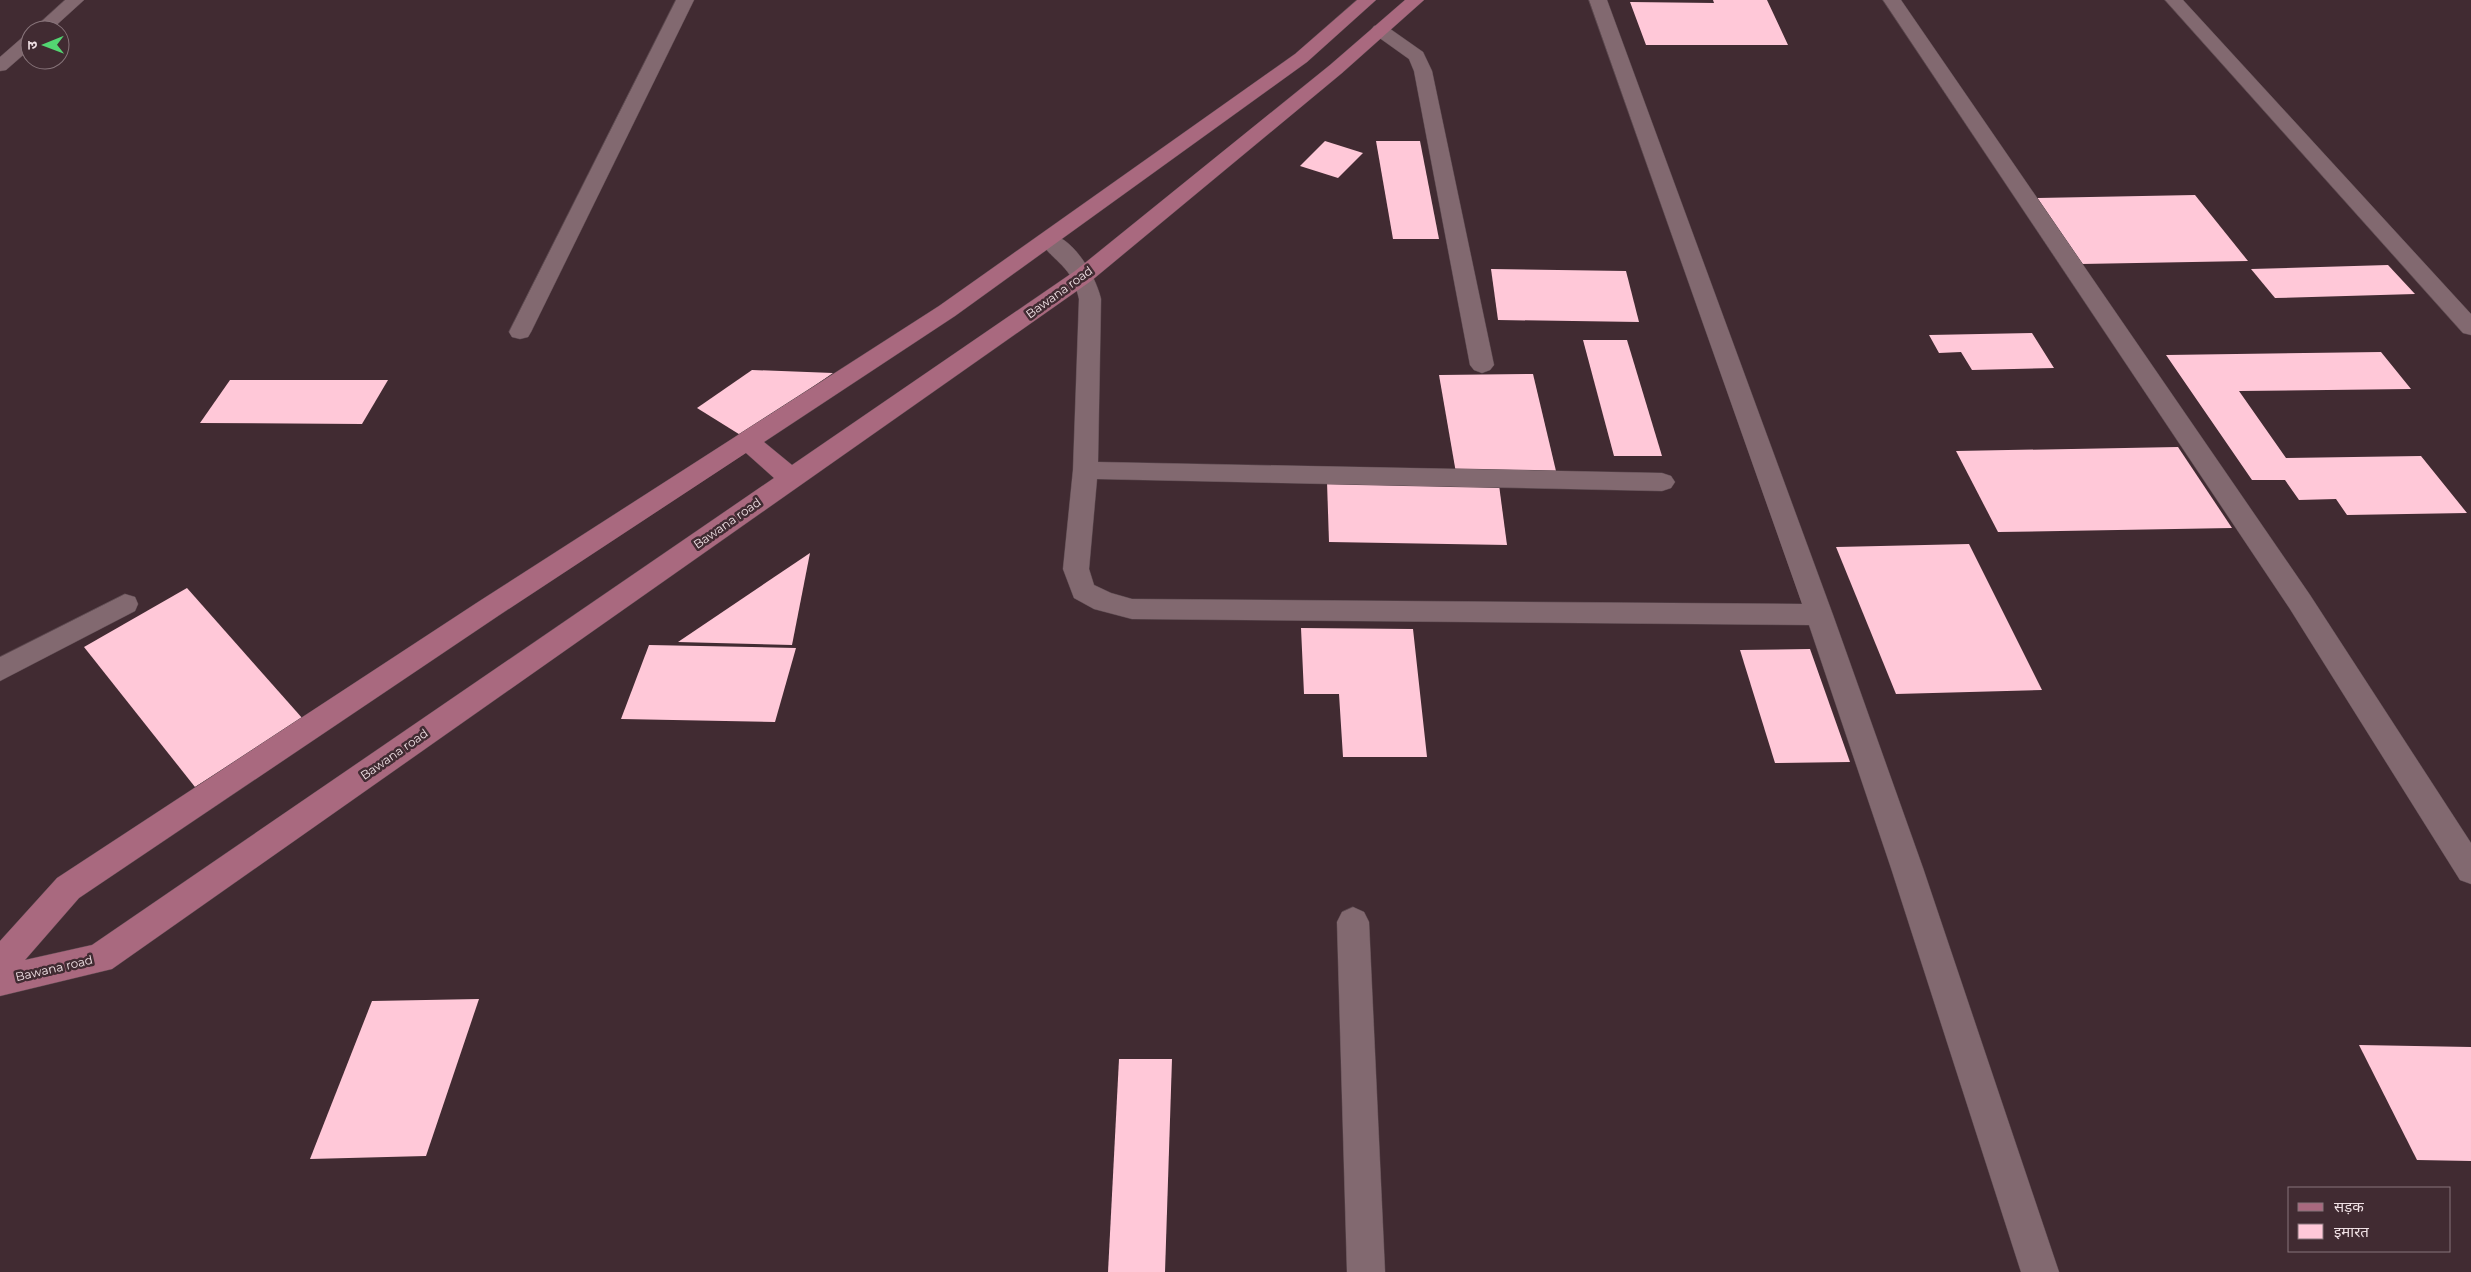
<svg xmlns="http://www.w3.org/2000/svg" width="2471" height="1272" font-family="Montserrat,'Noto Sans Devanagari',sans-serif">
	<rect width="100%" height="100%" fill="#412b32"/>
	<g fill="#ffc8d8">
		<polygon points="1713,0 1767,0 1788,45 1646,45 1630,2 1714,3"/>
		<polygon points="1325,141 1363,153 1338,178 1300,166"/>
		<polygon points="1376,141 1420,141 1439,239 1393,239"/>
		<polygon points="2195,195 2248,261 2081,264 2037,198"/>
		<polygon points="2388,265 2415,294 2275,298 2251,269"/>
		<polygon points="1491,269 1626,271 1639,322 1498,320"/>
		<polygon points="2032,333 2054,368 1972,370 1961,352 1939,353 1929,335"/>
		<polygon points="1583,340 1627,340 1662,456 1614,456"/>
		<polygon points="2381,352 2411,389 2239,391 2286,458 2421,456 2467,513 2347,515 2336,499 2299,500 2285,480 2252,480 2166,355"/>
		<polygon points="752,370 833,373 742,436 697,408"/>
		<polygon points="1533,374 1556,471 1456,473 1439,375"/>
		<polygon points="230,380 388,380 362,424 200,423"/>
		<polygon points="2178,447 2232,528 1998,532 1956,451"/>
		<polygon points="1327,482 1499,485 1507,545 1329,542"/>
		<polygon points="1969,544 2042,690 1896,694 1836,547"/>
		<polygon points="810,553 792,645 678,642"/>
		<polygon points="187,588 303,719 195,787 84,647"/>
		<polygon points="1301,628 1413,629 1427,757 1343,757 1339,694 1304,694"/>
		<polygon points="649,645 796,648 775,722 621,719"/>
		<polygon points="1810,649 1850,762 1775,763 1740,650"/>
		<polygon points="479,999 426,1156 310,1159 372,1001"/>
		<polygon points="2359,1045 2471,1047 2471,1161 2417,1160"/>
		<polygon points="1119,1059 1172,1059 1165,1272 1108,1272"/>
	</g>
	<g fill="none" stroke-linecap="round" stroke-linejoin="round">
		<defs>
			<g id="minor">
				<polygon points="65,0 84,0 51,30 32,30"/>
				<polygon points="676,0 694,0 531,332 528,337 520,339 512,337 509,332"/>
				<path d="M 1589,0 L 1607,0 L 1833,615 L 1923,868 L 2059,1272 L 2021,1272 L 1891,868 L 1809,625 L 1132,619 L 1094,609 L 1074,598 L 1063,569 L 1073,470 L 1079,299 C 1072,265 1055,264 1038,239 L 1042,235 C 1069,228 1096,276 1101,299 L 1098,462 L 1662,473 L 1671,476 L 1675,482 L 1671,488 L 1662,491 L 1097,479 L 1089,569 L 1094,585 L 1111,593 L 1132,599 L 1802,604 Z"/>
				<polygon points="1883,0 1901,0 2310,595 2471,843 2471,884 2460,880 2290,609"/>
				<polygon points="2165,0 2183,0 2471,314 2471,335 2463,333"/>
				<polygon points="1380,25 1386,26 1423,52 1432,71 1494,365 1490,370 1482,373 1474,370 1470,365 1414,71 1409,59 1374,34 1371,30 1374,26"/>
				<polygon points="30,35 30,49 6,70 0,71 0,57 24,36"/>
				<polygon points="125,594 135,597 138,604 135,611 0,681 0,657"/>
				<polygon points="1353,907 1364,912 1369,922 1385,1272 1347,1272 1337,922 1342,912"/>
			</g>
			<path id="major" d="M 1357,0 L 1376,0 L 1307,62 L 955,316 L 764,442 L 792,465 L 1075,271 L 1330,65 L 1405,0 L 1424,0 L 1342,73 L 1091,281 L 112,969 L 0,996 L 0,941 L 57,878 L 478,602 L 939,306 L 1295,54 ZM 746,453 L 774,478 L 92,945 L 25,960 L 79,898 L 498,616 Z"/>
		</defs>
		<use href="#minor" stroke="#5b494f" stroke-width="1"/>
		<use href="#major" stroke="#5b494f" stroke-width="1"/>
		<use href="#minor" fill="#826970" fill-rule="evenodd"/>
		<use href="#major" fill="#a9697f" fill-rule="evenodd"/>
	</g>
	<g text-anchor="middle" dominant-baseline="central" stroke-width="5" stroke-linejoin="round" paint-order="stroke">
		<g font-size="12" fill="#f0e1e5" stroke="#412b32">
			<text transform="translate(1059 292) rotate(-36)">Bawana road</text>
			<text transform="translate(727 523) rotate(-35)">Bawana road</text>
			<text transform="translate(394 754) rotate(-35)">Bawana road</text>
			<text transform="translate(54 968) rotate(-13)">Bawana road</text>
		</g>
	</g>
	<rect x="2288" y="1187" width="162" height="65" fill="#412b32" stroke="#87747a"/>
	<rect x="2298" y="1203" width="25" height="8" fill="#a9697f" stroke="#87747a"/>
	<text x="2334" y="1212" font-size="15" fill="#f0e1e5">सड़क</text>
	<rect x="2298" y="1224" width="25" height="15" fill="#ffc8d8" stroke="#87747a"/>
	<text x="2334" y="1237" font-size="15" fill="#f0e1e5">इमारत</text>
	<g transform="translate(45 45) rotate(269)"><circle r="24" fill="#412b32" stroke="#87747a"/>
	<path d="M0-4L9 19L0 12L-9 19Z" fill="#53d672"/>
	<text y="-8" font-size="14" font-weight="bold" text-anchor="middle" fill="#f0e1e5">उ</text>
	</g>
</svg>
